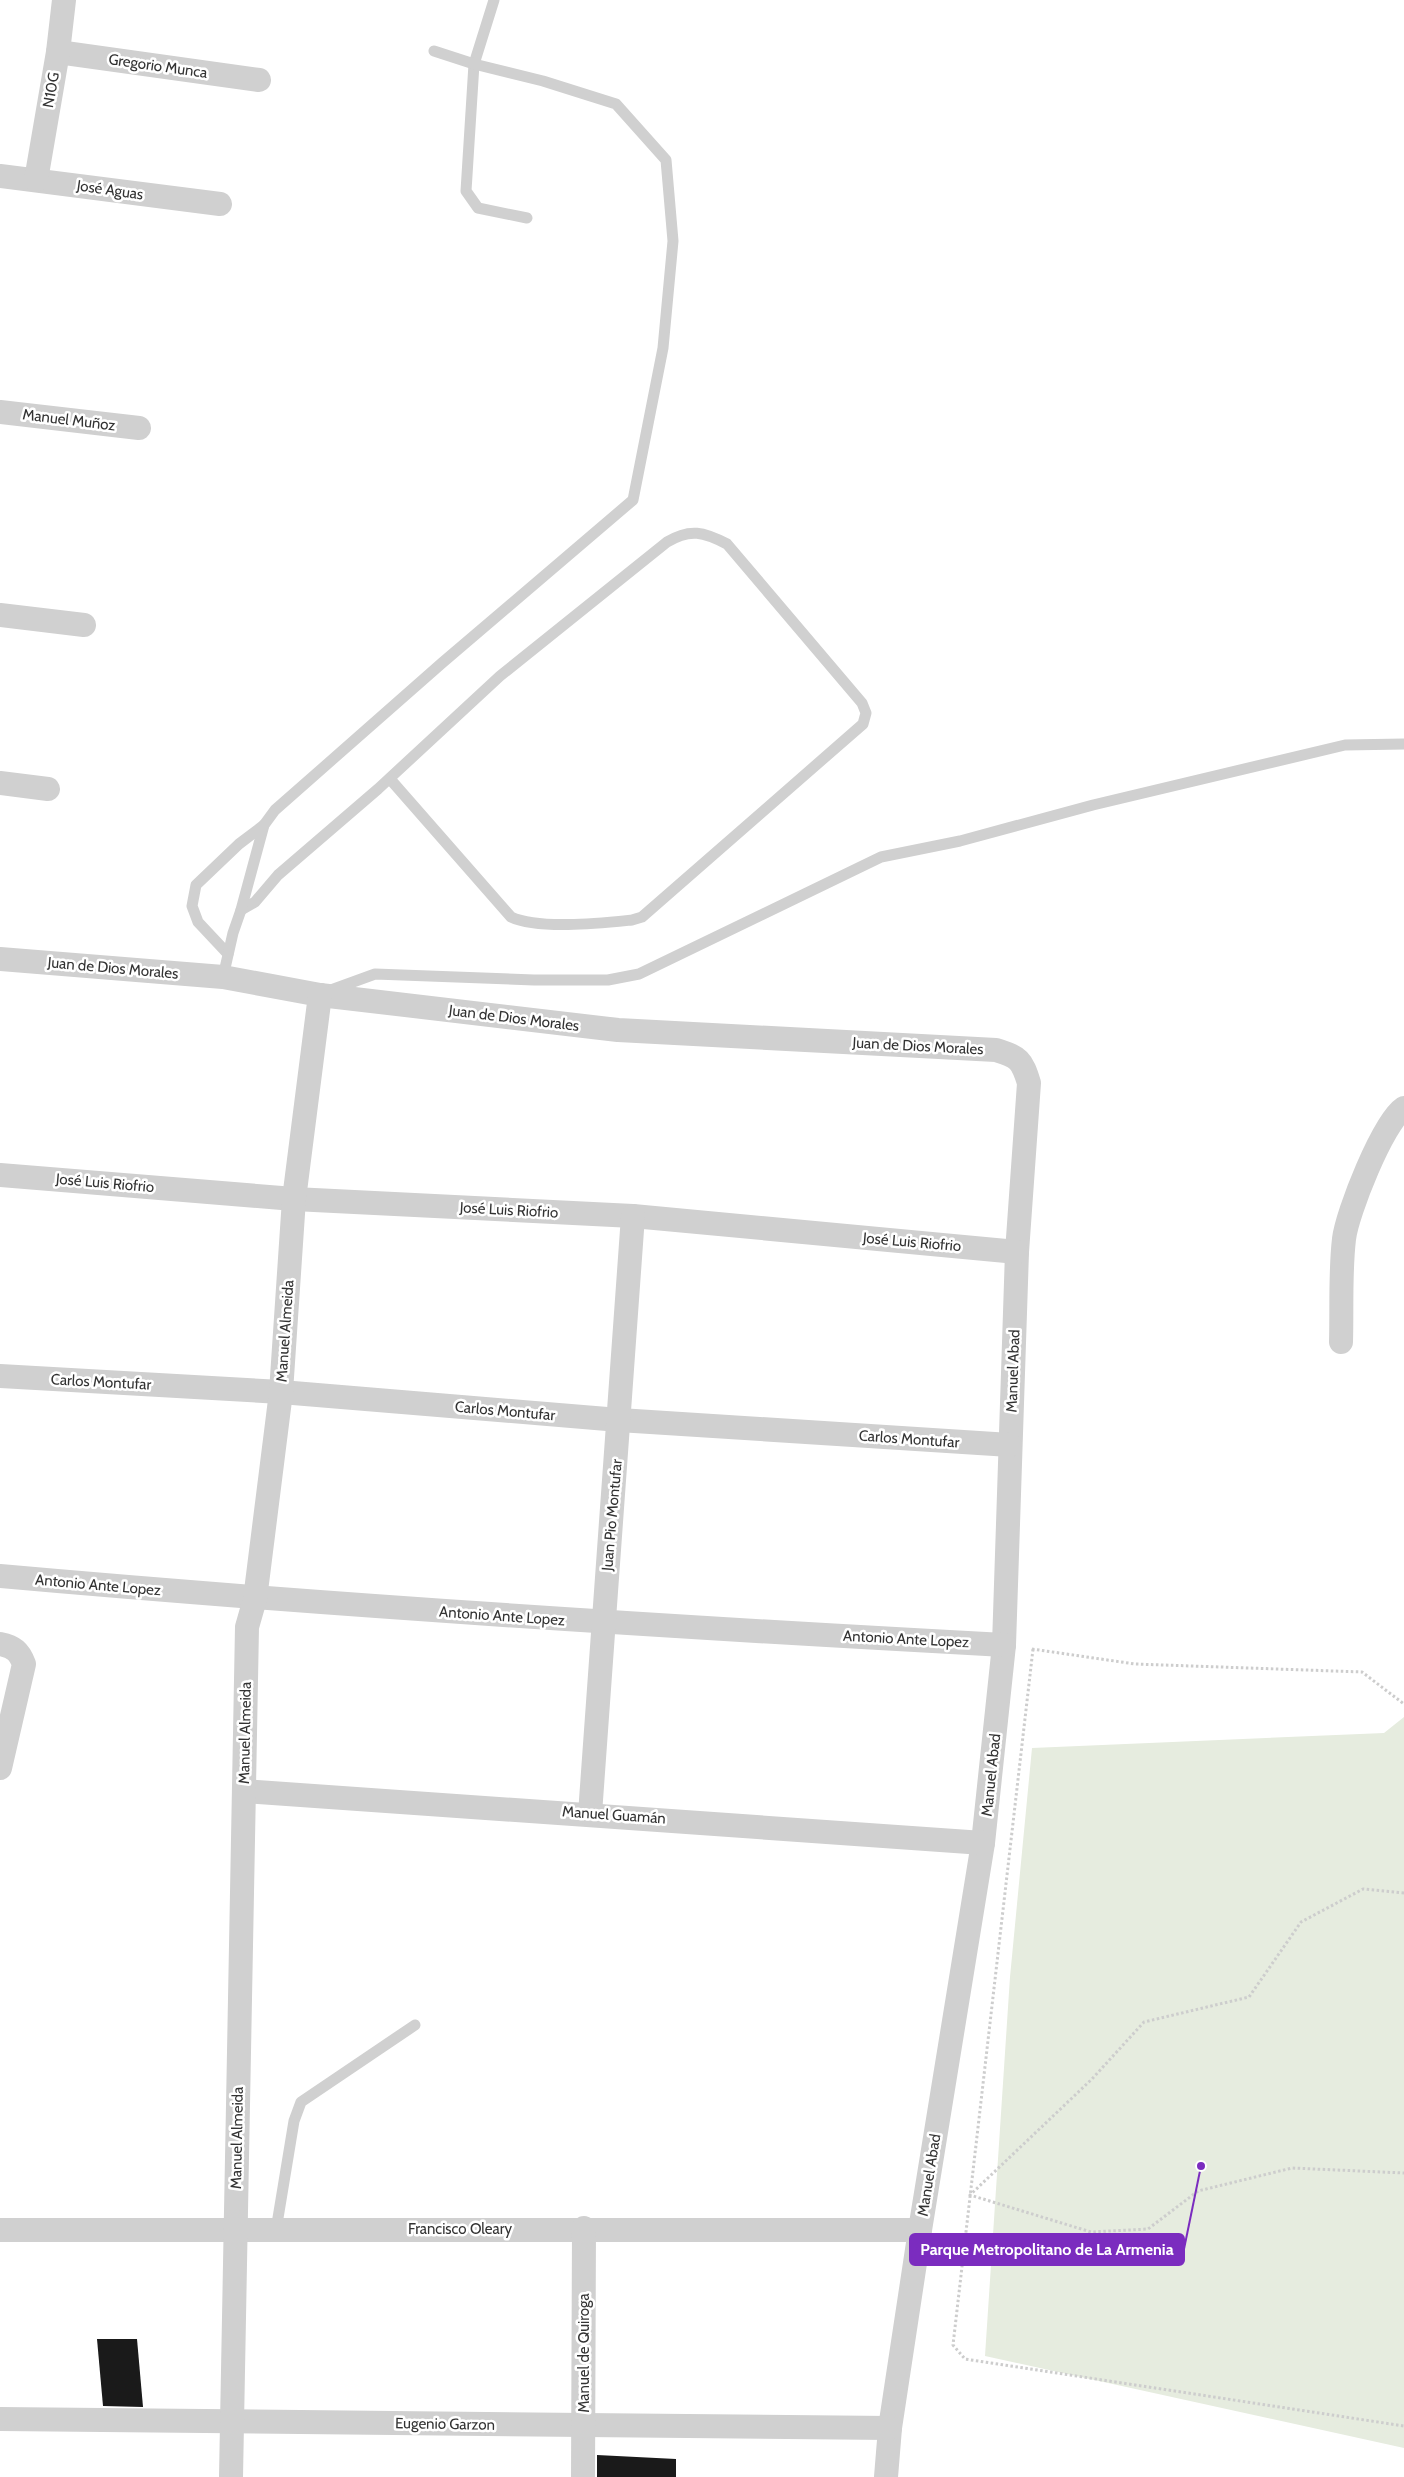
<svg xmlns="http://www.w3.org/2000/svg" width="1404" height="2477" font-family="Cabin,sans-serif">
	<rect width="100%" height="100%" fill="#fff"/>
	<polygon fill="#e6ecdf" points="1404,1717 1404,2448 985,2356 1010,1977 1032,1748 1384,1733"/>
	<g fill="#1a1a1a">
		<polygon points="97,2339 137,2339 143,2407 103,2406"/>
		<polygon points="597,2455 676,2459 676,2477 597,2477"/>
	</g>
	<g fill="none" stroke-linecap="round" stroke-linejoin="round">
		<g stroke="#cdcdcd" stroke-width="3" stroke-dasharray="2.5 2.5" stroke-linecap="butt">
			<polyline points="1032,1649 1135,1664 1362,1672 1404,1704"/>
			<polyline points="1033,1649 953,2345 965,2359 1404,2426"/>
			<polyline points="1404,1893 1363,1889 1301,1922 1249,1997 1144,2022 1092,2079 970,2195 1091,2232 1148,2229 1198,2191 1292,2168 1404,2173"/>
		</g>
		<g stroke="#d0d0d0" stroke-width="11">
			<polyline points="494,0 474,64 466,191 478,208 527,218"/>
			<path d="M 241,910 L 255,902 L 278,875 L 378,789 L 500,676 L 667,542 C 690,528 704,532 727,544 L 862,703 L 866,713 L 863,724 L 642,917 L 632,920 C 602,923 539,930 511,917 L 390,779"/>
			<polyline points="228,954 198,922 192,906 196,885 239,844 264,825"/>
			<polyline points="223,977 233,933 241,910 264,825 275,810 442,663 633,500 663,348 673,241 666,160 616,104 543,81 474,64 434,51"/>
			<polyline points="331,990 375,974 534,980 608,980 639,974 881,857 960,841 1093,805 1345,745 1404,744"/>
			<polyline points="276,2230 294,2121 301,2102 415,2025"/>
		</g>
		<g stroke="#d0d0d0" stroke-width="24">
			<polyline points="58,52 259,80"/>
			<polyline points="0,176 220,204"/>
			<polyline points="36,180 58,52 64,0"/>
			<polyline points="0,412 139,428"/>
			<polyline points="0,615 84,625"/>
			<polyline points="0,783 48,789"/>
			<path d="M 0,959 L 223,977 L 320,995 L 618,1030 L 996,1050 C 1019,1057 1022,1060 1029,1083 L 1017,1252 L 1004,1645 L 983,1843 L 920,2230 L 890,2428 L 886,2477"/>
			<polyline points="0,1175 294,1199 633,1216 1017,1252"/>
			<path d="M 1341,1342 C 1342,1308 1340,1273 1344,1239 C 1347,1213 1383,1122 1404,1108"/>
			<polyline points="0,1376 281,1392 619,1420 1010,1445"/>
			<path d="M 0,1576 C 335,1606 669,1627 1004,1645"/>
			<path d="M 0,1644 C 14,1647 19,1651 24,1664 L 0,1768"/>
			<polyline points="244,1791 983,1843"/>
			<polyline points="590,1814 633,1216"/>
			<polyline points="0,2230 920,2230"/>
			<polyline points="0,2419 890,2428"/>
			<polyline points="231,2477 247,1627 255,1599 281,1392 294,1199 320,995"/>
			<polyline points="583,2477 584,2228"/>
		</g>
	</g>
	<g text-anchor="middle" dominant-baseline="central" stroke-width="5" stroke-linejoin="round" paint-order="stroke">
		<g font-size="15" fill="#333" stroke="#fff">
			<text transform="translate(158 66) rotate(8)">Gregorio Munca</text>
			<text transform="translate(51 90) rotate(-80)">N10G</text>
			<text transform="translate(110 190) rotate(8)">José Aguas</text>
			<text transform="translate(69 420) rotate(7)">Manuel Muñoz</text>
			<text transform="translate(113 968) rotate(5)">Juan de Dios Morales</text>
			<text transform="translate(514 1018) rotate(7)">Juan de Dios Morales</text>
			<text transform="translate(918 1046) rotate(3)">Juan de Dios Morales</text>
			<text transform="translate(105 1183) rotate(5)">José Luis Riofrio</text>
			<text transform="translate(509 1210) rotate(3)">José Luis Riofrio</text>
			<text transform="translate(912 1242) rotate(5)">José Luis Riofrio</text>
			<text transform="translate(285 1331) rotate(-86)">Manuel Almeida</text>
			<text transform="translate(1013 1371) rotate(-88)">Manuel Abad</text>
			<text transform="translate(101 1382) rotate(3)">Carlos Montufar</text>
			<text transform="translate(505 1411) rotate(5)">Carlos Montufar</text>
			<text transform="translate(909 1439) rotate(4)">Carlos Montufar</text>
			<text transform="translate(612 1515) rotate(-85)">Juan Pio Montufar</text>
			<text transform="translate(98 1585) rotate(5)">Antonio Ante Lopez</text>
			<text transform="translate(502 1616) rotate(4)">Antonio Ante Lopez</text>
			<text transform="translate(906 1639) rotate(3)">Antonio Ante Lopez</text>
			<text transform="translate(245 1733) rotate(-89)">Manuel Almeida</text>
			<text transform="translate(991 1775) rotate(-84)">Manuel Abad</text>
			<text transform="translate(614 1815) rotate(4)">Manuel Guamán</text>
			<text transform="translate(237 2138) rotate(-89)">Manuel Almeida</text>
			<text transform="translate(929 2175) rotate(-81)">Manuel Abad</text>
			<text x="460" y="2229">Francisco Oleary</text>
			<text transform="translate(584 2353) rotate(-90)">Manuel de Quiroga</text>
			<text transform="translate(445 2424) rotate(1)">Eugenio Garzon</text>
		</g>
	</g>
	<path fill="none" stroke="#7b2cbf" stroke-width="2" d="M1201 2166L1184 2249"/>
	<circle fill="#7b2cbf" stroke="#fff" stroke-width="2" cx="1201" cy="2166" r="5"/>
	<rect fill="#7b2cbf" stroke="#7b2cbf" stroke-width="2" x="910" y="2234" width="274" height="31" rx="5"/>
	<g font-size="16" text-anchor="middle" font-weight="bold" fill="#fff">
		<text x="1047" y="2255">Parque Metropolitano de La Armenia</text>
	</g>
</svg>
